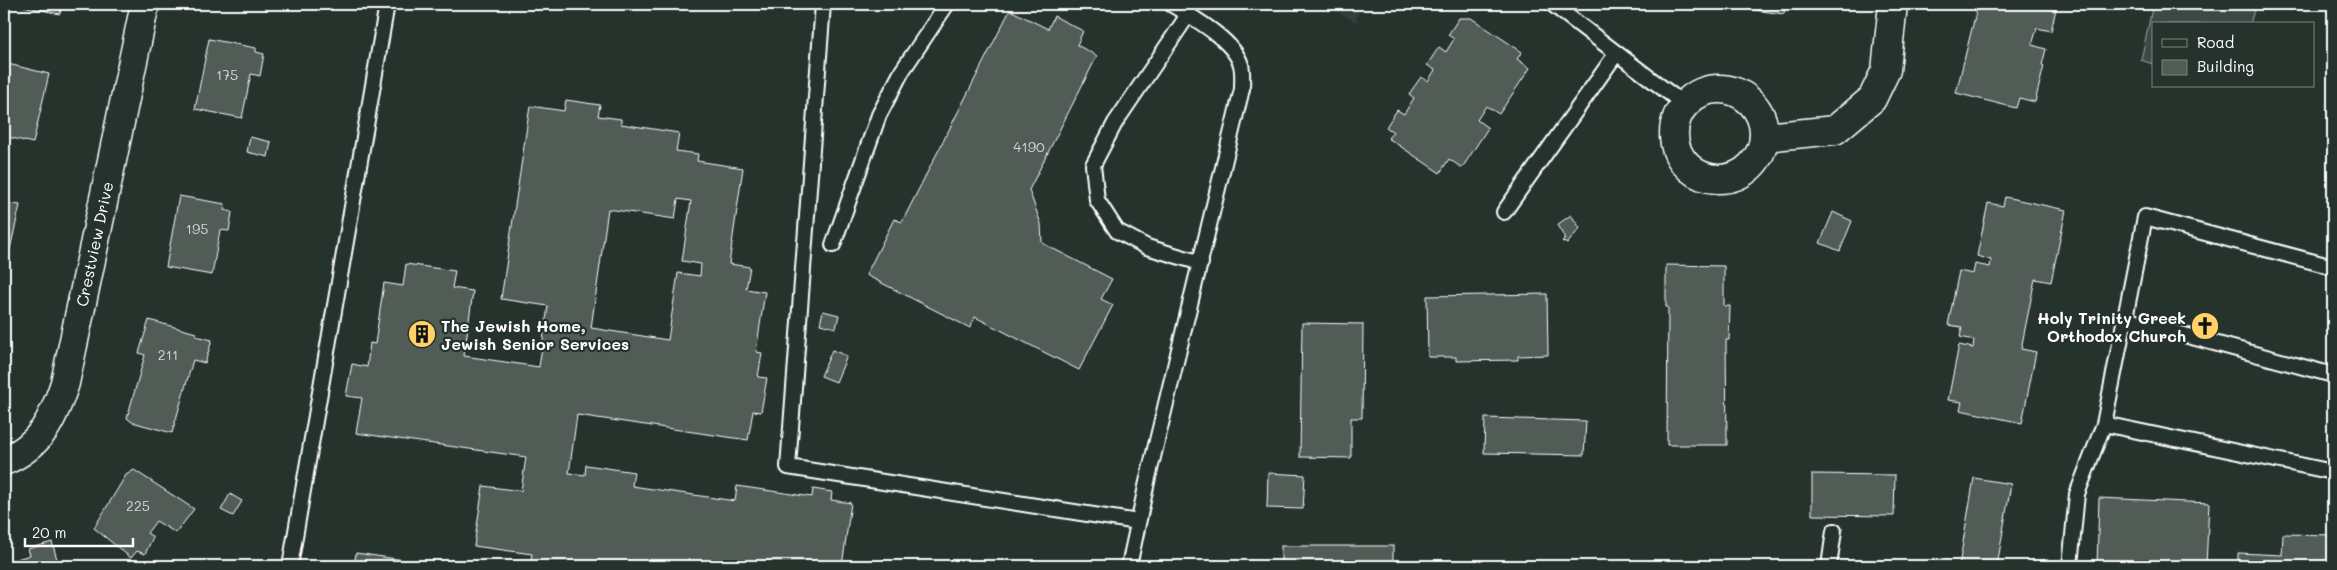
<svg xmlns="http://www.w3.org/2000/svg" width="2337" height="570" font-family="Mali,sans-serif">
	<rect width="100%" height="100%" fill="#26332d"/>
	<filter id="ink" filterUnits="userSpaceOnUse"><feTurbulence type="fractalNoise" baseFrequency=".02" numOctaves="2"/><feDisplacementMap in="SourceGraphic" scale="10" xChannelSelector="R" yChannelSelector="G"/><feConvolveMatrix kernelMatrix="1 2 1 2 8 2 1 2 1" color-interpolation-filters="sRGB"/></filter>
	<g filter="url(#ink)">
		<polygon fill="#333f3a" points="1324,4 1360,4 1356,22"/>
		<polygon fill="#3e4944" stroke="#9ea4a2" points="2153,4 2256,4 2250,24 2153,24 2153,64 2141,60"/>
		<g fill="#515c57" stroke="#fff" fill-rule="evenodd">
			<polygon points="14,4 62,4 60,14"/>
			<polygon points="1732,4 1785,4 1784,14 1731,7"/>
			<polygon points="1978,4 2057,4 2051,31 2037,28 2032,45 2046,49 2042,65 2044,66 2035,102 2019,98 2016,108 1956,93"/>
			<polygon points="1010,10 1048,29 1054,16 1083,31 1077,45 1097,56 1029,190 1041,224 1042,243 1112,279 1101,299 1113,305 1079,370 975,317 970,328 866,275 894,219 902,222"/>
			<polygon points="1459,18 1471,18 1522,52 1517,59 1530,68 1499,114 1486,106 1477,120 1488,128 1462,168 1449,159 1440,173 1388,138 1393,132 1386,127 1397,110 1404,114 1414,98 1409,94 1421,77 1428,81 1435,70 1427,65 1439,47 1446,52 1454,39 1448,35"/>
			<polygon points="209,39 256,48 256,52 264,54 260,76 251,74 242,118 195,109"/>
			<polygon points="4,63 49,74 33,143 4,136"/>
			<path d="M 566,100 L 600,105 L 598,116 L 621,119 L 621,124 L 679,133 L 676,151 L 698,154 L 697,161 L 743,168 L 729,264 L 750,267 L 746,289 L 765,292 L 756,352 L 762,353 L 758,377 L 767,378 L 761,412 L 753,411 L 748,440 L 577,415 L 569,473 L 585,475 L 586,465 L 634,472 L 632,486 L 735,501 L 737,486 L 812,497 L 813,489 L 832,492 L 831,500 L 851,503 L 842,566 L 530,566 L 532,554 L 474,546 L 483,486 L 521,491 L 526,457 L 356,433 L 362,398 L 346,396 L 352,364 L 367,367 L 370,343 L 375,344 L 384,283 L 403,286 L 406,264 L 455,271 L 452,288 L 473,291 L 464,356 L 539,367 L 548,306 L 501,299 L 530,106 L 564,111 ZM 678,199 L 691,201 L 682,261 L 701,264 L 700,276 L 678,273 L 668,340 L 591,328 L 608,209 L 675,219 Z"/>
			<polygon points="250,137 271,142 268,157 247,152"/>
			<polygon points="179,196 225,204 224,210 232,212 229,231 220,230 212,275 166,267"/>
			<polygon points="2005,197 2066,210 2051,282 2035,279 2021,349 2036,352 2022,423 1960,410 1962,402 1948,400 1959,345 1973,348 1974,340 1960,337 1962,327 1948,325 1959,271 1973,274 1975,264 1990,267 1991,260 1977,256 1988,203 2003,206"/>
			<polygon points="4,202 20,205 4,276"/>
			<polygon points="1833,212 1852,221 1840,251 1820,243"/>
			<polygon points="1571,215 1580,228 1567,244 1562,241 1565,238 1557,225"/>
			<polygon points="1666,265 1724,266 1724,306 1730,306 1729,340 1726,340 1727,445 1667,445 1668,307 1666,307"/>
			<polygon points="1547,294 1548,355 1518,356 1518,360 1456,361 1456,357 1428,357 1427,296"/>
			<polygon points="823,311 839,315 836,328 820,324"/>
			<polygon points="149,320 196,333 196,336 212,340 205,363 193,360 172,433 132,422 127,418 145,355 139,353"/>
			<polygon points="1302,323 1363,324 1362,418 1351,418 1351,458 1300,457"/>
			<polygon points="832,350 847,356 836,382 821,376"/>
			<polygon points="1485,418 1586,421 1584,455 1484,453"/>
			<polygon points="134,470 194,509 176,533 156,521 147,533 153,537 145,554 137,551 131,558 94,528 126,475"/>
			<polygon points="1268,473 1305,475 1303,509 1267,508"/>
			<polygon points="1812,474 1895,475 1894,516 1812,515"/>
			<polygon points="1974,478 2011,484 1997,566 1959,566"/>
			<polygon points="230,494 242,501 233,516 221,510"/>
			<polygon points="2099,498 2209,503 2206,566 2097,566"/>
			<polygon points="2283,534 2333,535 2333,566 2238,566 2238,553 2282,555"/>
			<polygon points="52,542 59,566 4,566 4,563 30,555 28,549"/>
			<rect x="1281" y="546" width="112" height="20"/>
			<polygon points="356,553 444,566 354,566"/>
		</g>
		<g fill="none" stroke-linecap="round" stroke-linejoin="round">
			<defs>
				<g id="lane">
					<polyline points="823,4 788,467 1138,522"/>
					<polyline points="1552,4 1685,105"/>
					<polyline points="1188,15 1115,123 1093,165 1097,200 1117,231 1147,247 1201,263"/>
					<polyline points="1504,212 1616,54"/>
					<polyline points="833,245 879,115 902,71 947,4"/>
					<polyline points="2125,319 2333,375"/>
					<polyline points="2104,424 2145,217 2333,267"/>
					<polyline points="290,566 387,4"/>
					<path d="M 1129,566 L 1147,482 L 1242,89 C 1242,82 1243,72 1241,65 C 1234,40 1192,17 1171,4"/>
					<polyline points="1829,566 1834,531"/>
					<polyline points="2070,566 2077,494 2104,424 2333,472"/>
				</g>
				<g id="street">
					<circle cx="1719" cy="134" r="45"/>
					<polyline points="1764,137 1835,130 1872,99 1886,70 1893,4"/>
					<path d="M 4,461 C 41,446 53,419 65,383 L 145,4"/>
				</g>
			</defs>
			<use href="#lane" stroke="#fff" stroke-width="18"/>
			<use href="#street" stroke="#fff" stroke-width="31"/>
			<use href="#lane" stroke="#26332d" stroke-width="14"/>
			<use href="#street" stroke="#26332d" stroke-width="28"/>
		</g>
	</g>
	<defs>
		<symbol id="church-disc" viewBox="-11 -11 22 22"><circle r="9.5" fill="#ffd166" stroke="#26332d"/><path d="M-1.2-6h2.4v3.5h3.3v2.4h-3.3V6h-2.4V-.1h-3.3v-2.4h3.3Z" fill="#111"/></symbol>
		<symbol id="building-disc" viewBox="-11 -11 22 22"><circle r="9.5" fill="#ffd166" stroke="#26332d"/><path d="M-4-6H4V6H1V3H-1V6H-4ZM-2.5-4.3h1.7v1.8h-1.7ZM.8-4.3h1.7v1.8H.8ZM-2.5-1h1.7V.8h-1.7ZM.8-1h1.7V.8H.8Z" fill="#111"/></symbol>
	</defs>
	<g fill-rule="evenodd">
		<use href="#church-disc" x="2189" y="310" width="32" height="32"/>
		<use href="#building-disc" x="406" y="318" width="32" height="32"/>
	</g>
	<g text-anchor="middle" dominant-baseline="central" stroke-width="4.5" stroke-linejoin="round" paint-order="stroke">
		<g font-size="14" fill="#d4d6d5">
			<text x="227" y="74">175</text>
			<text x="1029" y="146">4190</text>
			<text x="197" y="228">195</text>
			<text x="168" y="354">211</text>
			<text x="138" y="505">225</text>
		</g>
		<g font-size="16" fill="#fff" stroke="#26332d">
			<text transform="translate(94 244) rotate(-78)">Crestview Drive</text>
		</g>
		<g font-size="16" font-weight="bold" fill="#fff" stroke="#26332d" text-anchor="end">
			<text x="2186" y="317">Holy Trinity Greek<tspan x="2186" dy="18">Orthodox Church</tspan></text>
			<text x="441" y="325" text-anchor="start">The Jewish Home,<tspan x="441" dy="18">Jewish Senior Services</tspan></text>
		</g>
	</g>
	<rect width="2337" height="570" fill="none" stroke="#26332d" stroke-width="20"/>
	<rect x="10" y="10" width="2317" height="550" fill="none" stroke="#fff" stroke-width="2" filter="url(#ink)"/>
	<rect x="2152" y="22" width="162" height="65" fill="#26332d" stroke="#7d8581"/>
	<rect x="2162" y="39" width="25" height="8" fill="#26332d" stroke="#7d8581"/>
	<text x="2197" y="48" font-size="15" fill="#ffffff">Road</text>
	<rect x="2162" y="60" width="25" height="15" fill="#515c57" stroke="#7d8581"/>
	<text x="2197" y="72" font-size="15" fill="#ffffff">Building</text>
	<path d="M25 538v8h108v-8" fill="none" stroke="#ffffff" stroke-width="2.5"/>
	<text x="32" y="538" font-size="15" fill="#ffffff" stroke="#26332d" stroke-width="4" paint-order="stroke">20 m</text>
</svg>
